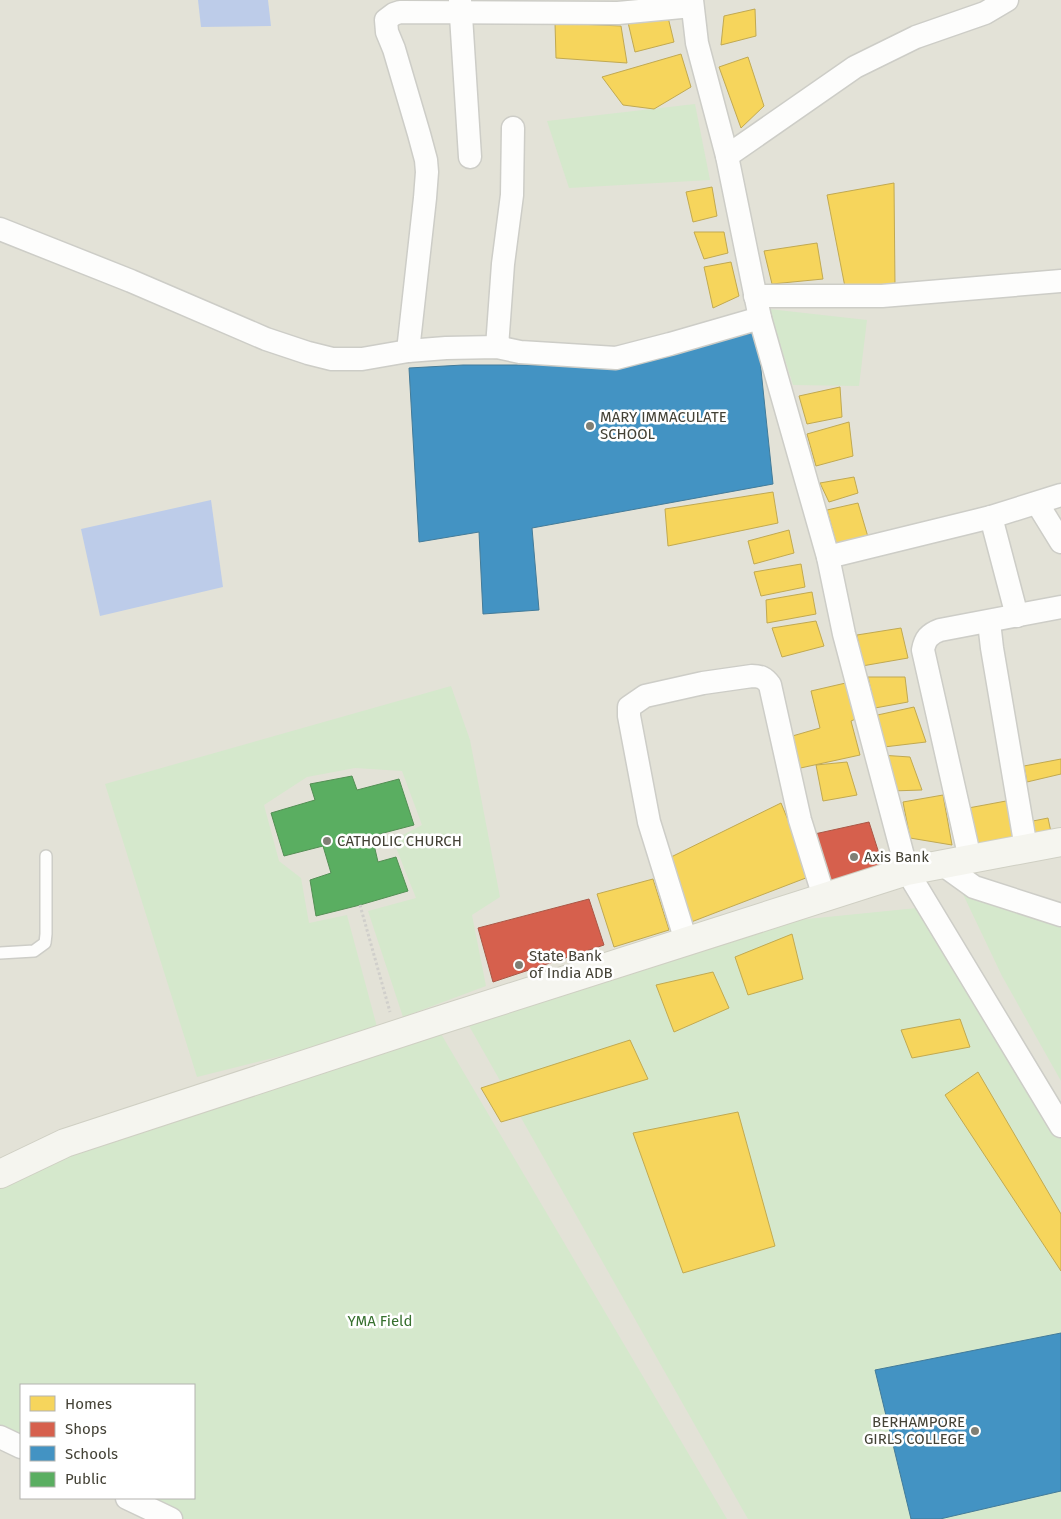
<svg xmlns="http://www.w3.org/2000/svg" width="1061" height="1519" font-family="'Fira Sans',sans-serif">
	<rect width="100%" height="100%" fill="#efefea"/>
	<path fill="#e3e2d7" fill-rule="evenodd" d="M 0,0 L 1061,0 L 1061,1519 L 0,1519 ZM 21,1385 L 194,1385 L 194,1498 L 21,1498 Z"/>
	<g fill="#d5e8cc">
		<polygon points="695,104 710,180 569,188 547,121"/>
		<polygon points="769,309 867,320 859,386 793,385"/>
		<polygon points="451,686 470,740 500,897 472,915 486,986 403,1017 368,911 416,898 393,840 422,825 402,771 355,768 307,777 264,805 279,861 301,878 309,923 347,915 377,1027 313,1048 197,1077 105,784"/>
		<polygon points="961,890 1061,926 1061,1081 1002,976"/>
		<polygon points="937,906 1061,1120 1061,1519 748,1519 468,1024 797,920"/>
		<polygon points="434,1022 727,1519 183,1519 141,1498 194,1498 194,1385 21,1385 21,1436 0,1426 0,1181"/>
	</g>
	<g fill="#bdcce9">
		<polygon points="198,0 268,0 271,26 201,27"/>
		<polygon points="211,500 223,587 100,616 81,529"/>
	</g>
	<g fill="#f6d55c" stroke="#c1a951">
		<polygon points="666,9 674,42 635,52 626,14"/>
		<polygon points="755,9 756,36 721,45 724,16"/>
		<polygon points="555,23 621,26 627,63 556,58"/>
		<polygon points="681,54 691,87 654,109 623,105 602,77"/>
		<polygon points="748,57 764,106 741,128 719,67"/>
		<polygon points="894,183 895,287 845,287 827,195"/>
		<polygon points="712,187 717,216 693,222 686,192"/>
		<polygon points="694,232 724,232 728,253 704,259"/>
		<polygon points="817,243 823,279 772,284 764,251"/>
		<polygon points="731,262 739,296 713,308 704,267"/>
		<polygon points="840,387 842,417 807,424 799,396"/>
		<polygon points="849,422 853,456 816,466 807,434"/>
		<polygon points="854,477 858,493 829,502 820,483"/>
		<polygon points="773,492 778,523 668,546 665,509"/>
		<polygon points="858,503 868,537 836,543 827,510"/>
		<polygon points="789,530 794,553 754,564 748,541"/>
		<polygon points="801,564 805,587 761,596 754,572"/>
		<polygon points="812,592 816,614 767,623 766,600"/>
		<polygon points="816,621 824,646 782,657 772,628"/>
		<polygon points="901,628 908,658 862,666 857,635"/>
		<polygon points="868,677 905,677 908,702 875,708"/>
		<polygon points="850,682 860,717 851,721 860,755 796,769 789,737 820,728 811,691"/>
		<polygon points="914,707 926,742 884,747 873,716"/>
		<polygon points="880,755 910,757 922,790 891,791"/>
		<polygon points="1061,759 1061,774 1027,782 1024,766"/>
		<polygon points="847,762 857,795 823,801 816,765"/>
		<polygon points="943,795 952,845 910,838 903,802"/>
		<polygon points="1006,801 1018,841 974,851 963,809"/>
		<polygon points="781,803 811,876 686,924 667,859"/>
		<polygon points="1048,818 1051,832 1035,835 1033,821"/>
		<polygon points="653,879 669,930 614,947 597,894"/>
		<polygon points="792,934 803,979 748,995 735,957"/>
		<polygon points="713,972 729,1008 674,1032 656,985"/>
		<polygon points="960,1019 970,1047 912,1058 901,1030"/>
		<polygon points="630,1040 648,1079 501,1122 481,1088"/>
		<polygon points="978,1072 1061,1214 1061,1271 945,1095"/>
		<polygon points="738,1112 775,1246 683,1273 633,1133"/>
	</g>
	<g fill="#d6604d" stroke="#aa5746">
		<polygon points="869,822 883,866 828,884 810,835"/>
		<polygon points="589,899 604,945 493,982 478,928"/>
	</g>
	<g fill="#4393c3" stroke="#437b99">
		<polygon points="757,332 773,484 532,528 539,610 483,614 479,532 419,542 409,368 463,365 606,365"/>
		<polygon points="1061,1333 1061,1491 940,1519 911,1519 875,1370"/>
	</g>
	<polygon fill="#5aae61" stroke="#538e54" points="352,776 357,790 399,779 414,825 372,836 378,862 396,857 408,891 360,905 316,916 310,880 331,873 323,846 284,856 271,813 315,800 310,784"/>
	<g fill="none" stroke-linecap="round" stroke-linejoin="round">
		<defs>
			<polyline id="lane" points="0,953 34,951 45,943 46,934 46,856"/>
			<g id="street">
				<polyline points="460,0 470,157"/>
				<polyline points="692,0 697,43 727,156 760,318 828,557 844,634 907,871 1061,1126"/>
				<polyline points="727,156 855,67 916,37 985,13 1007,0"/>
				<polyline points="0,229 131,281 266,339 308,353 332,359 362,359 408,351 446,348 497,347 520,352 616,358 670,344 760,318"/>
				<polyline points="755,296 882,296 1061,281"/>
				<polyline points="497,347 503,264 512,195 513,128"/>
				<polyline points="408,351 425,198 427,172 426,160 419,134 394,49 387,32 386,20 394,14 400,12 618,13 692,6"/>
				<polyline points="1037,503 1061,542"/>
				<polyline points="991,517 1017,616"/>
				<polyline points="828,557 991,517 1061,495"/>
				<polyline points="989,622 992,648 1026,848"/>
				<path d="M 970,859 L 923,650 C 925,639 929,634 940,630 L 1061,607"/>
				<polyline points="942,864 974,887 1061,915"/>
				<path d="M 686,941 L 649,822 L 629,716 L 629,707 L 645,696 L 703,683 L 752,676 C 761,676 765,678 770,685 L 800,820 L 824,897"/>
				<polyline points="0,1437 21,1447"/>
				<polyline points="127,1498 171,1519"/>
			</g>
			<polyline id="secondary" points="0,1174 65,1143 434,1022 907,871 1061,842"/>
		</defs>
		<use href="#lane" stroke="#cdcdc7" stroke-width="14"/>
		<use href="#street" stroke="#cdcdc7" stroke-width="25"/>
		<use href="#secondary" stroke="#cfcfc3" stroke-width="30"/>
		<polyline stroke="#d0cfcb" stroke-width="3" stroke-dasharray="2.5 2.5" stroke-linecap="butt" points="360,905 390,1012"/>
		<use href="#lane" stroke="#fdfdfc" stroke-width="11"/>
		<use href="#street" stroke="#fdfdfc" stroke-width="22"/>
		<use href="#secondary" stroke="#f5f5ef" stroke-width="28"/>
	</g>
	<g fill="#807f75" stroke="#fff" stroke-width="2">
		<circle cx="590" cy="426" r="5"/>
		<circle cx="327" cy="841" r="5"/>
		<circle cx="854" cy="857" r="5"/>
		<circle cx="519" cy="965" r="5"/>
		<circle cx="975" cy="1431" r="5"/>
	</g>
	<g text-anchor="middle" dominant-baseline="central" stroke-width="5" stroke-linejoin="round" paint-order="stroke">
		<g font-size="15" fill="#444236" stroke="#fff" text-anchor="start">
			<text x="600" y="417">MARY IMMACULATE<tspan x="600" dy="17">SCHOOL</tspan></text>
			<text x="337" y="841">CATHOLIC CHURCH</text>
			<text x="864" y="857">Axis Bank</text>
			<text x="529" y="956">State Bank<tspan x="529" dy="17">of India ADB</tspan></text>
			<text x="965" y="1422" text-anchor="end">BERHAMPORE<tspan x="965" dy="17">GIRLS COLLEGE</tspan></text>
		</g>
		<g font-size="15" fill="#37702f" stroke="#fff">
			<text x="380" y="1321">YMA Field</text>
		</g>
	</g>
	<rect x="20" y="1384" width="175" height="115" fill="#ffffff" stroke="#b4b3af"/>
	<rect x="30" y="1396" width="25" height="15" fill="#f6d55c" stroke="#b4b3af"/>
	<text x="65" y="1409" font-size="15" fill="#444236">Homes</text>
	<rect x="30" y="1422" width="25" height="15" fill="#d6604d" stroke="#b4b3af"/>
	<text x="65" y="1434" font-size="15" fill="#444236">Shops</text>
	<rect x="30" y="1446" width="25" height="15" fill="#4393c3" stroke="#b4b3af"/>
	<text x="65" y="1459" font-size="15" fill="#444236">Schools</text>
	<rect x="30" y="1472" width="25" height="15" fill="#5aae61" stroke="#b4b3af"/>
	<text x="65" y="1484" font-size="15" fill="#444236">Public</text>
</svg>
